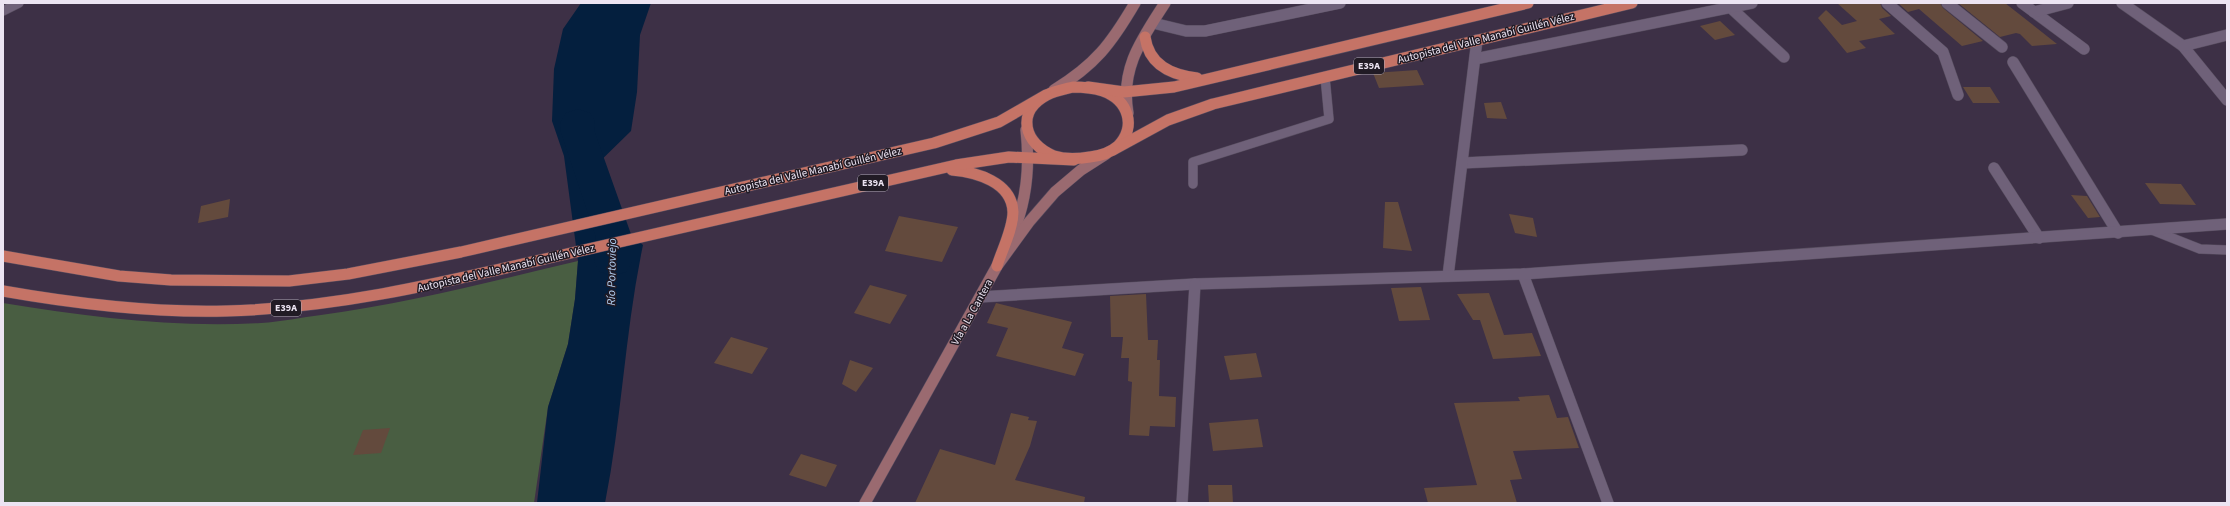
<svg xmlns="http://www.w3.org/2000/svg" width="2230" height="506" font-family="'Source Sans 3',sans-serif">
	<rect width="100%" height="100%" fill="#3d3046"/>
	<path fill="#495e42" d="M 578,261 L 575,299 L 568,344 L 548,407 L 534,503 L 3,503 L 3,303 C 89,317 174,328 261,323 C 281,322 302,317 321,315 C 408,303 493,281 578,261 Z"/>
	<path fill="#041f3e" d="M 581,3 L 651,3 L 640,35 L 637,92 L 631,131 L 587,174 L 593,203 L 643,245 C 625,330 622,418 605,503 L 537,503 L 548,407 L 568,344 L 575,299 L 578,261 L 564,156 L 552,121 L 554,69 L 563,29 Z"/>
	<g fill="none" stroke-linecap="round" stroke-linejoin="round">
		<polygon fill="#041f3e" fill-rule="evenodd" points="578,109 590,113 595,121 594,130 632,237 632,262 626,272 613,276 600,272 594,262 596,237 560,130 561,121 566,113"/>
	</g>
	<g fill="#634a3d">
		<polygon points="1837,3 1880,3 1882,8 1891,16 1879,19 1895,34 1859,41 1866,48 1847,53 1818,18 1826,10 1842,25 1857,21"/>
		<polygon points="1898,3 1940,3 1943,8 1983,41 1962,46 1919,9 1908,12"/>
		<polygon points="1958,3 2005,3 2057,44 2032,46 2020,34 2016,33 2000,37"/>
		<polygon points="1720,21 1735,35 1715,40 1700,26"/>
		<polygon points="1417,70 1424,85 1379,88 1373,73"/>
		<polygon points="1963,87 1990,87 2000,103 1973,103"/>
		<polygon points="1501,102 1507,119 1487,118 1484,103"/>
		<polygon points="2145,183 2181,184 2196,205 2160,204"/>
		<polygon points="2071,195 2087,196 2100,217 2088,218"/>
		<polygon points="230,199 228,217 198,223 201,206"/>
		<polygon points="1385,202 1398,202 1412,251 1383,248"/>
		<polygon points="1509,214 1533,218 1537,237 1515,233"/>
		<polygon points="899,216 958,227 942,262 885,251"/>
		<polygon points="870,285 907,295 890,324 854,313"/>
		<polygon points="1421,287 1430,320 1399,321 1391,288"/>
		<polygon points="1489,293 1504,335 1532,333 1541,356 1493,359 1480,320 1473,320 1457,294"/>
		<polygon points="1146,294 1148,340 1158,340 1157,360 1160,360 1159,396 1176,397 1175,427 1150,426 1149,436 1129,435 1132,382 1128,381 1129,358 1121,358 1123,337 1111,337 1110,296"/>
		<polygon points="996,303 1072,322 1062,348 1084,354 1075,376 996,356 1008,328 987,323"/>
		<polygon points="731,337 768,348 752,374 714,363"/>
		<polygon points="1256,353 1262,377 1230,380 1224,356"/>
		<polygon points="850,360 873,368 856,392 842,384"/>
		<polygon points="1549,395 1557,418 1568,417 1579,448 1513,451 1522,479 1510,480 1517,503 1428,503 1424,488 1477,485 1454,403 1520,401 1518,397"/>
		<polygon points="1011,413 1029,417 1028,420 1037,421 1030,446 1015,480 1085,497 1084,503 915,503 940,449 995,465"/>
		<polygon points="1258,419 1263,447 1213,451 1209,423"/>
		<polygon points="390,428 381,453 353,455 363,430"/>
		<polygon points="801,454 837,465 826,487 789,475"/>
		<polygon points="1208,485 1232,485 1233,503 1209,503"/>
	</g>
	<g fill="none" stroke-linecap="round" stroke-linejoin="round">
		<defs>
			<g id="service">
				<polyline points="3,11 19,3"/>
				<polyline points="1193,184 1193,162 1329,119 1325,77"/>
				<polyline points="2152,230 2200,249 2227,250"/>
			</g>
			<g id="minor">
				<polyline points="1887,3 1943,52 1958,95"/>
				<polyline points="1947,3 2002,47"/>
				<polyline points="2022,3 2084,49"/>
				<polyline points="2122,3 2183,46 2227,100"/>
				<polyline points="1731,8 1784,57"/>
				<polyline points="2034,12 2068,3"/>
				<polyline points="1153,23 1186,31 1205,31 1340,3"/>
				<polyline points="2183,46 2227,35"/>
				<polyline points="1475,59 1752,3"/>
				<polyline points="2013,62 2118,233"/>
				<polyline points="1462,163 1742,150"/>
				<polyline points="1994,168 2039,238"/>
				<polyline points="1523,274 1608,503"/>
				<polyline points="1448,276 1477,40"/>
				<polyline points="980,297 1195,284 1523,274 2227,224"/>
				<polyline points="1182,503 1195,284"/>
			</g>
			<g id="secondary">
				<path d="M 1054,90 C 1095,65 1111,44 1135,3"/>
				<path d="M 1128,113 C 1120,68 1142,39 1165,3"/>
				<path d="M 1013,233 C 1027,200 1030,166 1026,130"/>
				<polyline points="865,503 997,266 1029,222 1055,192 1081,170 1106,154"/>
			</g>
			<g id="primary">
				<path d="M 1145,37 C 1149,65 1171,75 1197,78"/>
				<path d="M 1073,87 C 1083,87 1093,88 1103,91 C 1128,100 1137,126 1118,146 C 1110,153 1100,156 1090,157 C 1078,159 1066,160 1054,156 C 1024,144 1015,112 1047,95 C 1054,91 1065,89 1073,87 Z"/>
				<polyline points="1088,87 1124,92 1174,87 1528,3"/>
				<polyline points="1113,150 1168,120 1213,104 1632,3"/>
				<path d="M 952,170 C 976,172 1012,182 1013,212 C 1013,229 1002,250 997,266"/>
				<polyline points="3,256 119,276 171,280 289,281 348,274 461,252 934,143 999,122 1046,95"/>
				<path d="M 3,291 C 77,304 150,313 226,311 C 343,308 457,279 571,253 C 699,224 828,194 956,165 L 1009,157 L 1074,160"/>
			</g>
		</defs>
		<use href="#service" stroke="#574d5f" stroke-width="10"/>
		<use href="#minor" stroke="#574d5f" stroke-width="12"/>
		<use href="#secondary" stroke="#574d5f" stroke-width="12"/>
		<use href="#primary" stroke="#574d5f" stroke-width="12"/>
		<use href="#service" stroke="#6f6179" stroke-width="9"/>
		<use href="#minor" stroke="#6f6179" stroke-width="11"/>
		<use href="#secondary" stroke="#9a6a70" stroke-width="11"/>
		<use href="#primary" stroke="#c57366" stroke-width="11"/>
	</g>
	<g text-anchor="middle" dominant-baseline="central" stroke-width="3" stroke-linejoin="round" paint-order="stroke">
		<g fill="#211b25" stroke="#afa8b4" stroke-width="1">
			<rect x="1354" y="58" width="30" height="16" rx="3"/>
			<rect x="858" y="175" width="30" height="16" rx="3"/>
			<rect x="271" y="300" width="30" height="16" rx="3"/>
		</g>
		<g font-size="10" font-weight="bold" fill="#ece4f2">
			<text x="1369" y="66">E39A</text>
			<text x="873" y="183">E39A</text>
			<text x="286" y="308">E39A</text>
		</g>
		<g font-size="11" fill="#ece4f2" stroke="#211b25">
			<text transform="translate(1486 38) rotate(-14)">Autopista del Valle Manabí Guillén Vélez</text>
			<text transform="translate(813 171) rotate(-13)">Autopista del Valle Manabí Guillén Vélez</text>
			<text transform="translate(506 268) rotate(-13)">Autopista del Valle Manabí Guillén Vélez</text>
			<text transform="translate(972 312) rotate(-61)">Vía a La Cantera</text>
		</g>
		<g font-size="12" font-style="italic" fill="#b4d1f4" stroke="#211b25">
			<text transform="translate(612 272) rotate(-89)">Río Portoviejo</text>
		</g>
	</g>
	<rect width="2230" height="506" fill="none" stroke="#ece4f2" stroke-width="8"/>
</svg>
